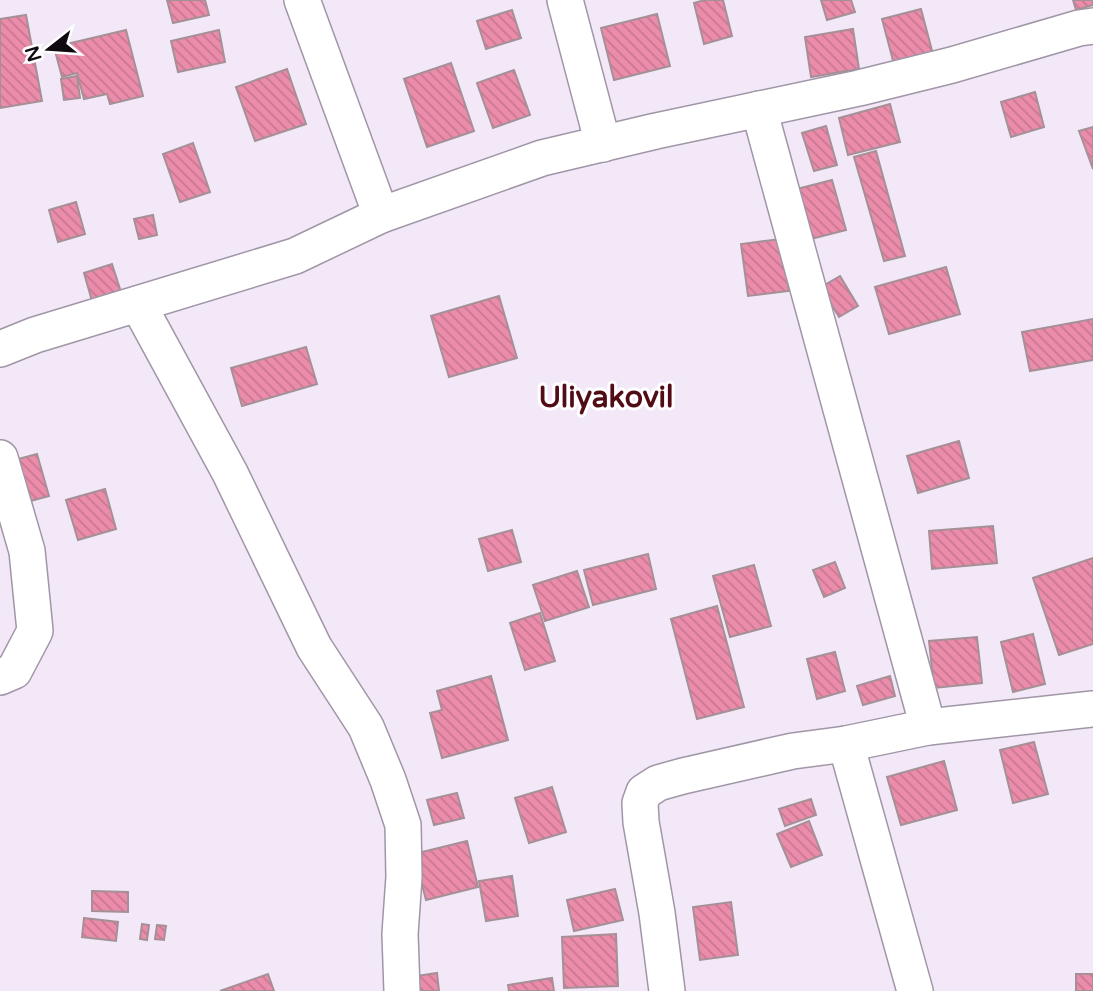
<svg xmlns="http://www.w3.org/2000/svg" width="1093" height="991" font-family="'Varela Round',sans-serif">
	<defs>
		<pattern id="building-back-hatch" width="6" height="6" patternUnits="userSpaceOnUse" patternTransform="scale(1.75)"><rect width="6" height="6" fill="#ec8cab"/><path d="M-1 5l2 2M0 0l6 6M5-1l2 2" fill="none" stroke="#c97792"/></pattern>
	</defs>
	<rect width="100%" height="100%" fill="#f3e8f8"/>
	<g fill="url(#building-back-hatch)" stroke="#a49096" stroke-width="2">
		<polygon points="167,0 205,0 209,15 173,23"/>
		<polygon points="705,0 723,0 732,36 704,44 694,3"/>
		<polygon points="821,0 851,0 855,12 827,20"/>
		<polygon points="1073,0 1093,0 1093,5 1076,10"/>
		<polygon points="921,9 934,58 895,68 882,19"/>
		<polygon points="512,10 521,38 486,49 477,21"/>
		<polygon points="657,14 670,66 614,80 601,28"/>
		<polygon points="26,15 42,101 0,108 0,19"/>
		<polygon points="853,29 859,69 811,77 805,37"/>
		<polygon points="126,30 143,96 110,104 107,94 84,99 77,73 62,77 54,47"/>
		<polygon points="219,30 225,62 178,72 171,41"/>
		<polygon points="451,63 474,131 427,147 404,79"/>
		<polygon points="287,69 306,124 255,141 236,87"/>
		<polygon points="514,70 530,115 493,128 477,83"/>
		<polygon points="77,76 80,98 64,100 61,79"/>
		<polygon points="1035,92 1044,127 1011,137 1001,102"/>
		<polygon points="890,104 900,142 848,155 839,118"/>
		<polygon points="826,126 837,165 814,171 802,133"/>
		<polygon points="1093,127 1093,169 1079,131"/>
		<polygon points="193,143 210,192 180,202 163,154"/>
		<polygon points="876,151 905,256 884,261 854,157"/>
		<polygon points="832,180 846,230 807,240 793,190"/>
		<polygon points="76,202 85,234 58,242 49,210"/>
		<polygon points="153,215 157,235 139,239 134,219"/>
		<polygon points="781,239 789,291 748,296 741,244"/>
		<polygon points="112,264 121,292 92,301 84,273"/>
		<polygon points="946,267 960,314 889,334 875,287"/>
		<polygon points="840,276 858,306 839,317 821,287"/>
		<polygon points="499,296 517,358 449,377 431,316"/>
		<polygon points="1093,319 1093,360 1030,371 1022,332"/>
		<polygon points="306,347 317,384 242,406 231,368"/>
		<polygon points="959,441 969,478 918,493 907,456"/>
		<polygon points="37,454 49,496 23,503 11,461"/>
		<polygon points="105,489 116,529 78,540 66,500"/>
		<polygon points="993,526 997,563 932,569 929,531"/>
		<polygon points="512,530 521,562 488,571 479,539"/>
		<polygon points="648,554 656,589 593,605 584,570"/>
		<polygon points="1093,558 1093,644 1059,655 1033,578"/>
		<polygon points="835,562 845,588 824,597 813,570"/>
		<polygon points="754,565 771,626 730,637 713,576"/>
		<polygon points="577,571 589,607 545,621 533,585"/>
		<polygon points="717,606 744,707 697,719 671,619"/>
		<polygon points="540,613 555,661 525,670 510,623"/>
		<polygon points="1033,634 1045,684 1013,692 1001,642"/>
		<polygon points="977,637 982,683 934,688 929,641"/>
		<polygon points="835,652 845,691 817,699 807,659"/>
		<polygon points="491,676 508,740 442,758 430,713 442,710 437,691"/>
		<polygon points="890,676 895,696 863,705 857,686"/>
		<polygon points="1034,742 1048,794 1013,803 1000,750"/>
		<polygon points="944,761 957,810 901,825 887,777"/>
		<polygon points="552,787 566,832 529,843 515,798"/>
		<polygon points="457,793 464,818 434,825 427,800"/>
		<polygon points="811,799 816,815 785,826 779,809"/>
		<polygon points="809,821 822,855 791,867 777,834"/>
		<polygon points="467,841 478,887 426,900 414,854"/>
		<polygon points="512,876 518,916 486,921 479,881"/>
		<polygon points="615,889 623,920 574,931 567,900"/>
		<polygon points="92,891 128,892 128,912 92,911"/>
		<polygon points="731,902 738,955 700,960 693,907"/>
		<polygon points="84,918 118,922 116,941 82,937"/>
		<polygon points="142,924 149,925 147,940 140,939"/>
		<polygon points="157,925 166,926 164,940 155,939"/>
		<polygon points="616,934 618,986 564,988 562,937"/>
		<polygon points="437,973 439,991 399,991 397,979"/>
		<polygon points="268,974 274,991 220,991"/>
		<rect x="1076" y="974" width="17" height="17"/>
		<polygon points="552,978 554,991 509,991 508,985"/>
	</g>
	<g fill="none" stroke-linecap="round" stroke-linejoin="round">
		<defs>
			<g id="minor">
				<polyline points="302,0 381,215"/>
				<polyline points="565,0 603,144"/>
				<polyline points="759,109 928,727"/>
				<polyline points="138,304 230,473 314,647 366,727 388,780 403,825 404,877 400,934 402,991"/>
				<polyline points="0,349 35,335 295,256 381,215 542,158 656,131 859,88 952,65 1079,28 1093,26"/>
				<polyline points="0,458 27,551 35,631 14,671 0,677"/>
				<polyline points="846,744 915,991"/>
				<polyline points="667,991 657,913 641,822 640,803 644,792 658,783 683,776 793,751 846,744 928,727 1093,709"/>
			</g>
		</defs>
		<use href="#minor" stroke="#a096a6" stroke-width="38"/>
		<use href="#minor" stroke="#fff" stroke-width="35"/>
	</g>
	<g text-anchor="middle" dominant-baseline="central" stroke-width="6" stroke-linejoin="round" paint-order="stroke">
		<g font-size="30" font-weight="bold" fill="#520c15" stroke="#fff">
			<text x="606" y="397">Uliyakovil</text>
		</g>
	</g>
	<g transform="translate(49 49) rotate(253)" stroke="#ffffff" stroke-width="5" paint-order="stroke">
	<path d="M0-5L12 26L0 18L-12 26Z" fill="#0e0a0f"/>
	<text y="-10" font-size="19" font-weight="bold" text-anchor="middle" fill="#0e0a0f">N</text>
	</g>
</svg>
